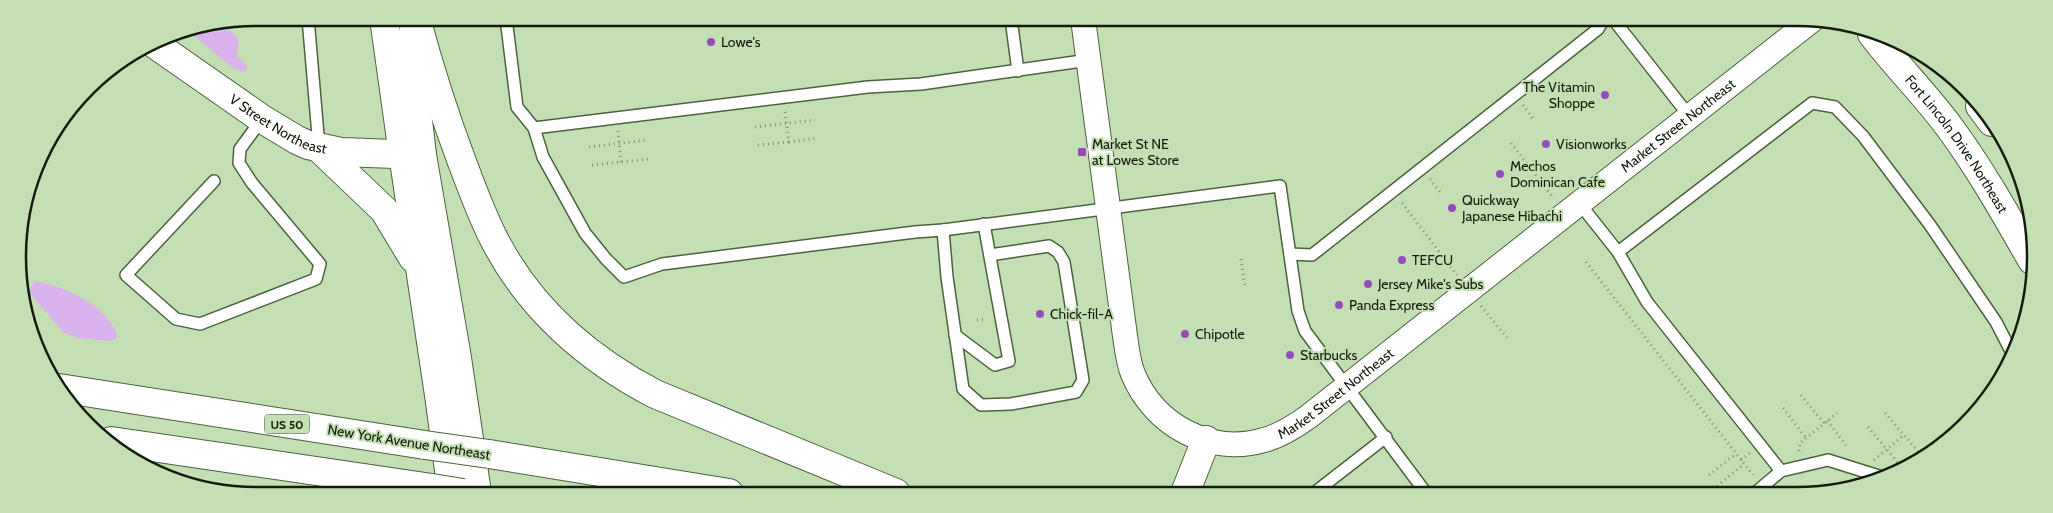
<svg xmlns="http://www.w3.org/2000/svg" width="2053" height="513" font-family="Cabin,sans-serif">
	<rect width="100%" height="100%" fill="#c4dfb3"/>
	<g fill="#d9b2ee">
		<path d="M 224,24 L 226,29 C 241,37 238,41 237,56 L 247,66 L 247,70 L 242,71 L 233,68 L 188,31 Z"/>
		<path d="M 34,281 C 67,288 101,301 117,334 L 116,338 L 111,341 L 78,338 L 64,333 L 29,292 Z"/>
	</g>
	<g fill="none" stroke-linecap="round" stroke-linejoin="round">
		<defs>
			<g id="service">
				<polyline points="308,18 319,147"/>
				<polyline points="506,18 517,107 534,128 543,157 585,233 606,259 624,277 662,264 915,232 943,230 1280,186 1298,311 1305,331 1426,493"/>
				<polyline points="1011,19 1018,71"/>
				<polyline points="1613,19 1690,117"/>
				<polyline points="534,128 868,87 921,84 1089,60"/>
				<polyline points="214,181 126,275 176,319 200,324 316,279 320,264 252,183 239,163 240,149 262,119"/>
				<polyline points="1580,204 1618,252 1647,302 1781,471"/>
				<polyline points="943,230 947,277 963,389 981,405 1011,404 1076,392 1083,380 1064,262 1058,252 1049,246 990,255"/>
				<polyline points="1618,252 1812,103 1835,107 1863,136 1930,225 1996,322 2013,355"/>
				<polyline points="1290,254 1312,255 1598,29 1604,19"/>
				<polyline points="955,335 995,365 1009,361 984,224"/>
				<polyline points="1314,493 1386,437"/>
				<polyline points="1755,493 1781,471 1828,460 1882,477"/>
			</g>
			<g id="minor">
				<path id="s1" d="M 1083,19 L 1125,336 C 1127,349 1128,362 1133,374 C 1154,425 1210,456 1264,440 C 1280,436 1294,427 1308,417 L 1812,20"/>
			</g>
			<g id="tertiary">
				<path id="s2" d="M 1872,34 C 1897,67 1926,95 1950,128 C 1981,170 2006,215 2032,260"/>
				<path id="s3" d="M 153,43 L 262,119 L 297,140 L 308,145 L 341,152 L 422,155"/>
				<polyline points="1980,106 1992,122"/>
			</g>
			<g id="primary">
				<polyline points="384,18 403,154"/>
				<polyline points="414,25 414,85 422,155"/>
			</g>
			<g id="motorway">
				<path d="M 416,18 C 429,67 444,114 462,162 C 472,188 481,214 494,239 C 529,308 588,359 655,394 L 896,493"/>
				<polyline points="319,148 384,210 413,258"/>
				<polyline points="403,154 440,402 452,493"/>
				<polyline points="422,155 457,358 477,493"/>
				<polyline points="59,388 425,445"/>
				<polyline points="111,441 432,488"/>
				<polyline points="489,454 729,493"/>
				<polyline points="1185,493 1206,440"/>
			</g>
		</defs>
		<use href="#service" stroke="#4c623c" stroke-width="14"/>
		<use href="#minor" stroke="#4c623c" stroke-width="26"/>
		<use href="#tertiary" stroke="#4c623c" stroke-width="30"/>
		<use href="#primary" stroke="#4c623c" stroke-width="30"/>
		<use href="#motorway" stroke="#4c623c" stroke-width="30"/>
		<g stroke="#7f9372" stroke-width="3" stroke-dasharray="1 4" stroke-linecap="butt">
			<polyline points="1523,105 1533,119"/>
			<polyline points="785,112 789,142 818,138"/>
			<polyline points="755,127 815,120"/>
			<polyline points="618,131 621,162"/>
			<polyline points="1511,143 1552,196"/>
			<polyline points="758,145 789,142"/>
			<polyline points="589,147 648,140"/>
			<polyline points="592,165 650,159"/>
			<polyline points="1430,179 1440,192"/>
			<polyline points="1402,203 1457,275"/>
			<polyline points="1241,259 1245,286"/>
			<polyline points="1586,262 1753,475"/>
			<polyline points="1481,306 1509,340"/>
			<polyline points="977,320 986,319"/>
			<polyline points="1801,395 1824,423"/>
			<polyline points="1783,408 1806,438"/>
			<polyline points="1885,413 1922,456"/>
			<polyline points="1827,421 1846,445"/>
			<polyline points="1868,427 1904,470"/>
			<polyline points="1799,451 1800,443 1837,413"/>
			<polyline points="1741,460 1750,453"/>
			<polyline points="1874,460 1904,435"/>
			<polyline points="1709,475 1736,454"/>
			<polyline points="1717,486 1744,464"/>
		</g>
		<use href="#service" stroke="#fff" stroke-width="11"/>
		<use href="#minor" stroke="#fff" stroke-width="24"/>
		<use href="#tertiary" stroke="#fff" stroke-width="28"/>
		<use href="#primary" stroke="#fff" stroke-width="28"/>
		<use href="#motorway" stroke="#fff" stroke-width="28"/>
		<defs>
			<g id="motorway-bridge">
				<polyline points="425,445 489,454"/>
				<polyline points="432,488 463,493"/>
			</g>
		</defs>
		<use href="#motorway-bridge" stroke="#4c623c" stroke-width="30" stroke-linecap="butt"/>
		<use href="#motorway-bridge" stroke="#fff" stroke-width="28"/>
	</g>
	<g fill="#974abb" stroke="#c4dfb3" stroke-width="2">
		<circle cx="711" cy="42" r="5"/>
		<circle cx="1605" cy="95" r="5"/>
		<circle cx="1546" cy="144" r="5"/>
		<rect x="1077" y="147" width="10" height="10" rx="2.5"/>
		<circle cx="1500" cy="174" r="5"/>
		<circle cx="1452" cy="208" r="5"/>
		<circle cx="1402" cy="260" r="5"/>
		<circle cx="1368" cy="284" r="5"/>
		<circle cx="1339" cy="305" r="5"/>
		<circle cx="1040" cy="314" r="5"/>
		<circle cx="1185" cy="334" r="5"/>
		<circle cx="1290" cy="355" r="5"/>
	</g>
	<g text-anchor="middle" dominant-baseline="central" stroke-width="4" stroke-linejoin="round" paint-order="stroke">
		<rect fill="#c4dfb3" stroke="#48563f" stroke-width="1" x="264.5" y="414.5" width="45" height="19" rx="4"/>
		<g font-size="12" font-weight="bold" fill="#131c0d">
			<text x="287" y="424">US 50</text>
		</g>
		<g font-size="14" fill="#131c0d" stroke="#c4dfb3" text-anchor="start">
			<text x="721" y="42">Lowe's</text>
			<text x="1595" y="87" text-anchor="end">The Vitamin<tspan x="1595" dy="16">Shoppe</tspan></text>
			<text x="1092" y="144">Market St NE<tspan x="1092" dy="16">at Lowes Store</tspan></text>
			<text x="1556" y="144">Visionworks</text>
			<text x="1510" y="166">Mechos<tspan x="1510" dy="16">Dominican Cafe</tspan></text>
			<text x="1462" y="200">Quickway<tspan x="1462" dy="16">Japanese Hibachi</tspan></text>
			<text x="1412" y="260">TEFCU</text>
			<text x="1378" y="284">Jersey Mike's Subs</text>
			<text x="1349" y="305">Panda Express</text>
			<text x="1050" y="314">Chick-fil-A</text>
			<text x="1195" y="334">Chipotle</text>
			<text x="1300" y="355">Starbucks</text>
		</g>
		<g font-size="14" fill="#131c0d" stroke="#c4dfb3">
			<text stroke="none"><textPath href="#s3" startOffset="150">V Street Northeast</textPath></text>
			<text stroke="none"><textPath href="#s1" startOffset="1040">Market Street Northeast</textPath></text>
			<text stroke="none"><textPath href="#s2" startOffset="139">Fort Lincoln Drive Northeast</textPath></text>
			<text stroke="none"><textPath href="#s1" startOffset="605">Market Street Northeast</textPath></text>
			<text transform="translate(409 442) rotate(9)">New York Avenue Northeast</text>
		</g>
	</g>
	<path d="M0 0H2053V513H0ZM256 26H1797A230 230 0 0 1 2027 256V257A230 230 0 0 1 1797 487H256A230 230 0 0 1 26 257V256A230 230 0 0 1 256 26Z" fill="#c4dfb3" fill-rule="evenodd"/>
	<path fill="none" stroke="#131c0d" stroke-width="2.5" d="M256 26H1797A230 230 0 0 1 2027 256V257A230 230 0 0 1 1797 487H256A230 230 0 0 1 26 257V256A230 230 0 0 1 256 26Z"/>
</svg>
